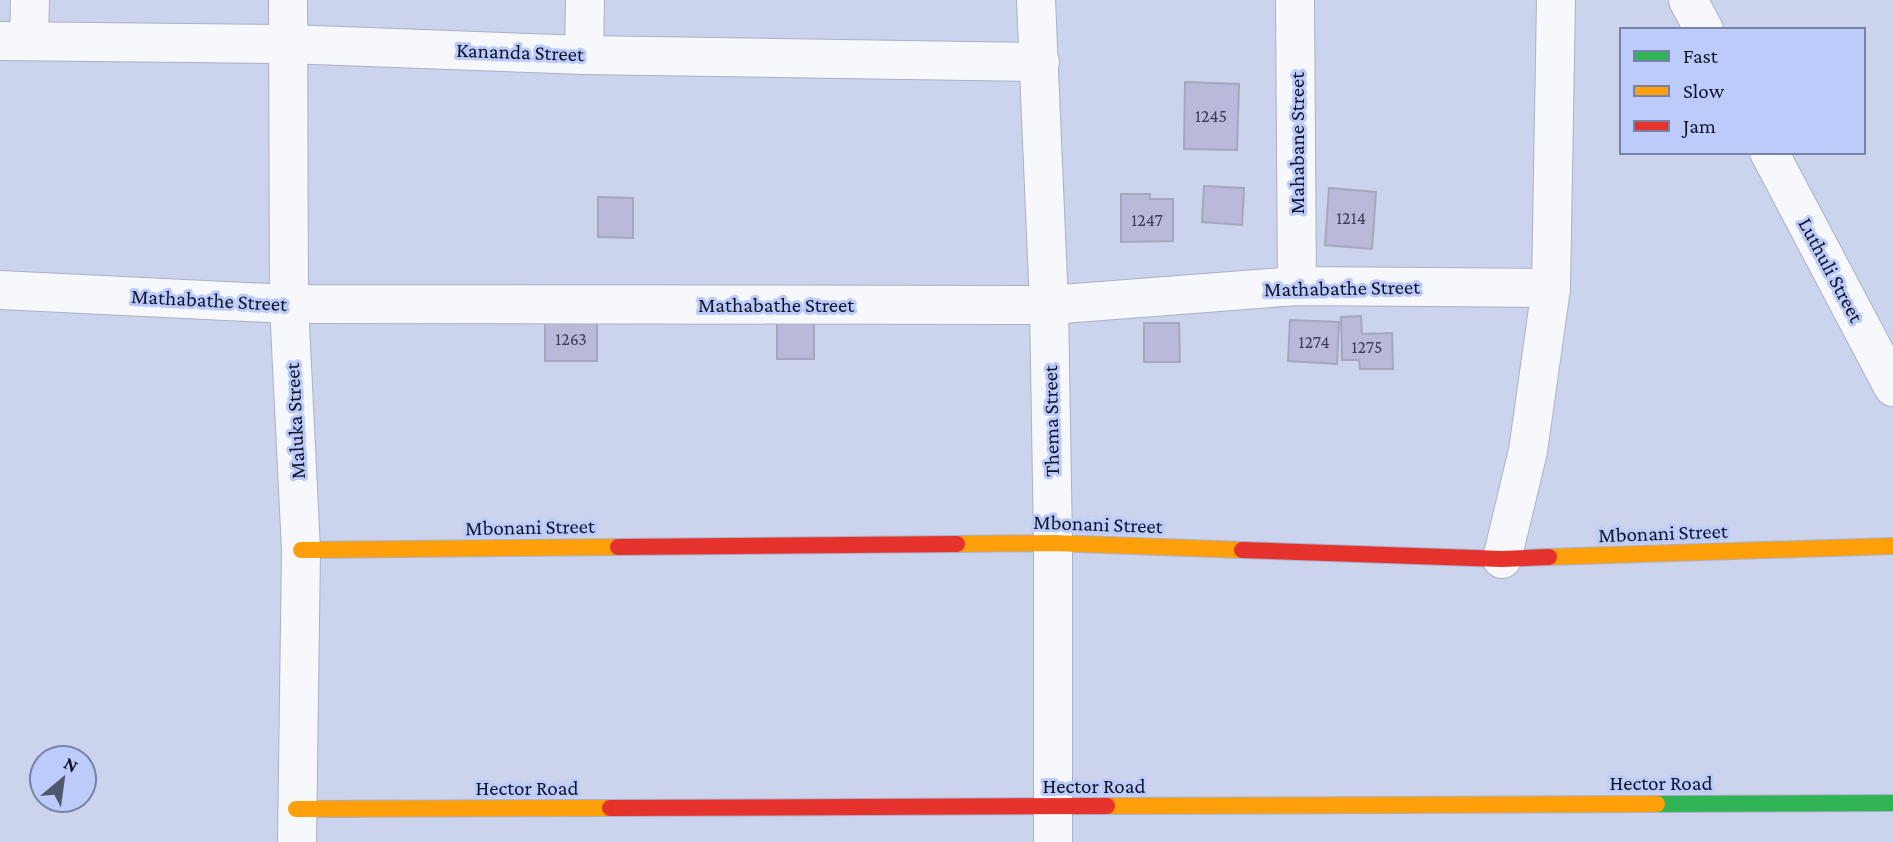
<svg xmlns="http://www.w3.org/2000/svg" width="1893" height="842" font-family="'Crimson Pro',serif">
	<rect width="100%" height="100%" fill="#cbd3ed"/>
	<g fill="#bab9da" stroke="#a5a7bd" stroke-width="2">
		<polygon points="1185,82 1239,84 1237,150 1184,149"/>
		<polygon points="1204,186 1244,188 1242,225 1202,222"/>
		<polygon points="1329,188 1376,192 1372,249 1325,245"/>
		<polygon points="1121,194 1150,194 1150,199 1173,199 1173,241 1121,242"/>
		<polygon points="598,197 633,198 633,238 598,237"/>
		<polygon points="1361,316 1362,334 1392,333 1393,369 1360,369 1359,360 1342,360 1341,317"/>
		<rect x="545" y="317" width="52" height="44"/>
		<polygon points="1290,320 1339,322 1337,364 1288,361"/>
		<rect x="777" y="323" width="37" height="36"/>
		<polygon points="1144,323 1179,323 1180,362 1144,362"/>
	</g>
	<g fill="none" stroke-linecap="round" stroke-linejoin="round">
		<defs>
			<g id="street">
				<polyline points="288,0 289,304 301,550 297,842"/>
				<polyline points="1036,0 1049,305 1053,543 1053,842"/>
				<polyline points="1295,0 1297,286"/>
				<polyline points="1688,0 1704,30"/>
				<polyline points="0,41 287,44 584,55 1040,62"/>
				<polyline points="29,41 30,0"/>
				<polyline points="584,55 585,0"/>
				<polyline points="1769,152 1893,387"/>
				<polyline points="0,290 289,304 1049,305 1297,286 1551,288"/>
				<polyline points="1502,559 1528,451 1551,288 1556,0"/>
			</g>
			<polyline id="fast" points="1657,804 1893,803"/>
			<g id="slow">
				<polyline points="957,544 1053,543 1242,550"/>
				<polyline points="301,550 618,547"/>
				<polyline points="1549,557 1893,546"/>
				<polyline points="1107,806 1657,804"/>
				<polyline points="296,809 610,808"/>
			</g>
			<g id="jam">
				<polyline points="618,547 957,544"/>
				<polyline points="1242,550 1502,559 1549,557"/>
				<polyline points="610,808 1107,806"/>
			</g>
		</defs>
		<use href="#street" stroke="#aab1c7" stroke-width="40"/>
		<use href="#fast" stroke="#aab1c7" stroke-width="18"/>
		<use href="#slow" stroke="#aab1c7" stroke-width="18"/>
		<use href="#jam" stroke="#aab1c7" stroke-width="18"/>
		<use href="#street" stroke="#f7f8fc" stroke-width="38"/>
		<use href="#fast" stroke="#30b455" stroke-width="16"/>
		<use href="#slow" stroke="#ff9f0a" stroke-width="16"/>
		<use href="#jam" stroke="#e5322d" stroke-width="16"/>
	</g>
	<g text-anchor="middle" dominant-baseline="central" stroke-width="6" stroke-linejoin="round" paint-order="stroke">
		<g font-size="18" fill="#3a3e56">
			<text x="1211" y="116">1245</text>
			<text x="1351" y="218">1214</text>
			<text x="1147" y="220">1247</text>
			<text x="571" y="339">1263</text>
			<text x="1314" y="342">1274</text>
			<text x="1367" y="347">1275</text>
		</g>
		<g font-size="21" fill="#10152a" stroke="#bdcbfb">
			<text transform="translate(520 52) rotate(2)">Kananda Street</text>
			<text transform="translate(1297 143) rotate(-90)">Mahabane Street</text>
			<text transform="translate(1831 270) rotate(62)">Luthuli Street</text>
			<text transform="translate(1342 288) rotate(-1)">Mathabathe Street</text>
			<text transform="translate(209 300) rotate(3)">Mathabathe Street</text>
			<text x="776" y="305">Mathabathe Street</text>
			<text transform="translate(295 421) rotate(-93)">Maluka Street</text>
			<text transform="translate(1051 421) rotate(-91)">Thema Street</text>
			<text transform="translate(1098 524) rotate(2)">Mbonani Street</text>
			<text transform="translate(530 527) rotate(-1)">Mbonani Street</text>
			<text transform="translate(1663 533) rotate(-2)">Mbonani Street</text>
			<text x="1661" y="783">Hector Road</text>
			<text x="1094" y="786">Hector Road</text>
			<text x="527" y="788">Hector Road</text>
		</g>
	</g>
	<rect x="1620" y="28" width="245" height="126" fill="#bdcbfb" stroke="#7882a7" stroke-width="2"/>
	<rect x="1634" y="51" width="35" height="10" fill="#30b455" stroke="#7882a7" stroke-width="2"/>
	<text x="1683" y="63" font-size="21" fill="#10152a">Fast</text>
	<rect x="1634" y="86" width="35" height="10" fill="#ff9f0a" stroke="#7882a7" stroke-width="2"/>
	<text x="1683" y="98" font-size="21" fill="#10152a">Slow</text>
	<rect x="1634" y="121" width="35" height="10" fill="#e5322d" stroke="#7882a7" stroke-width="2"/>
	<text x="1683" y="133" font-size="21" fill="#10152a">Jam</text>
	<g transform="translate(63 779) rotate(29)"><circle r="33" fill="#bdcbfb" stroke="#7882a7" stroke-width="2"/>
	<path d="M0-5L12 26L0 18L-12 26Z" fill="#51586e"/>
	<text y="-10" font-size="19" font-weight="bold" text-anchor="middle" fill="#10152a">N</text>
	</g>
</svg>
